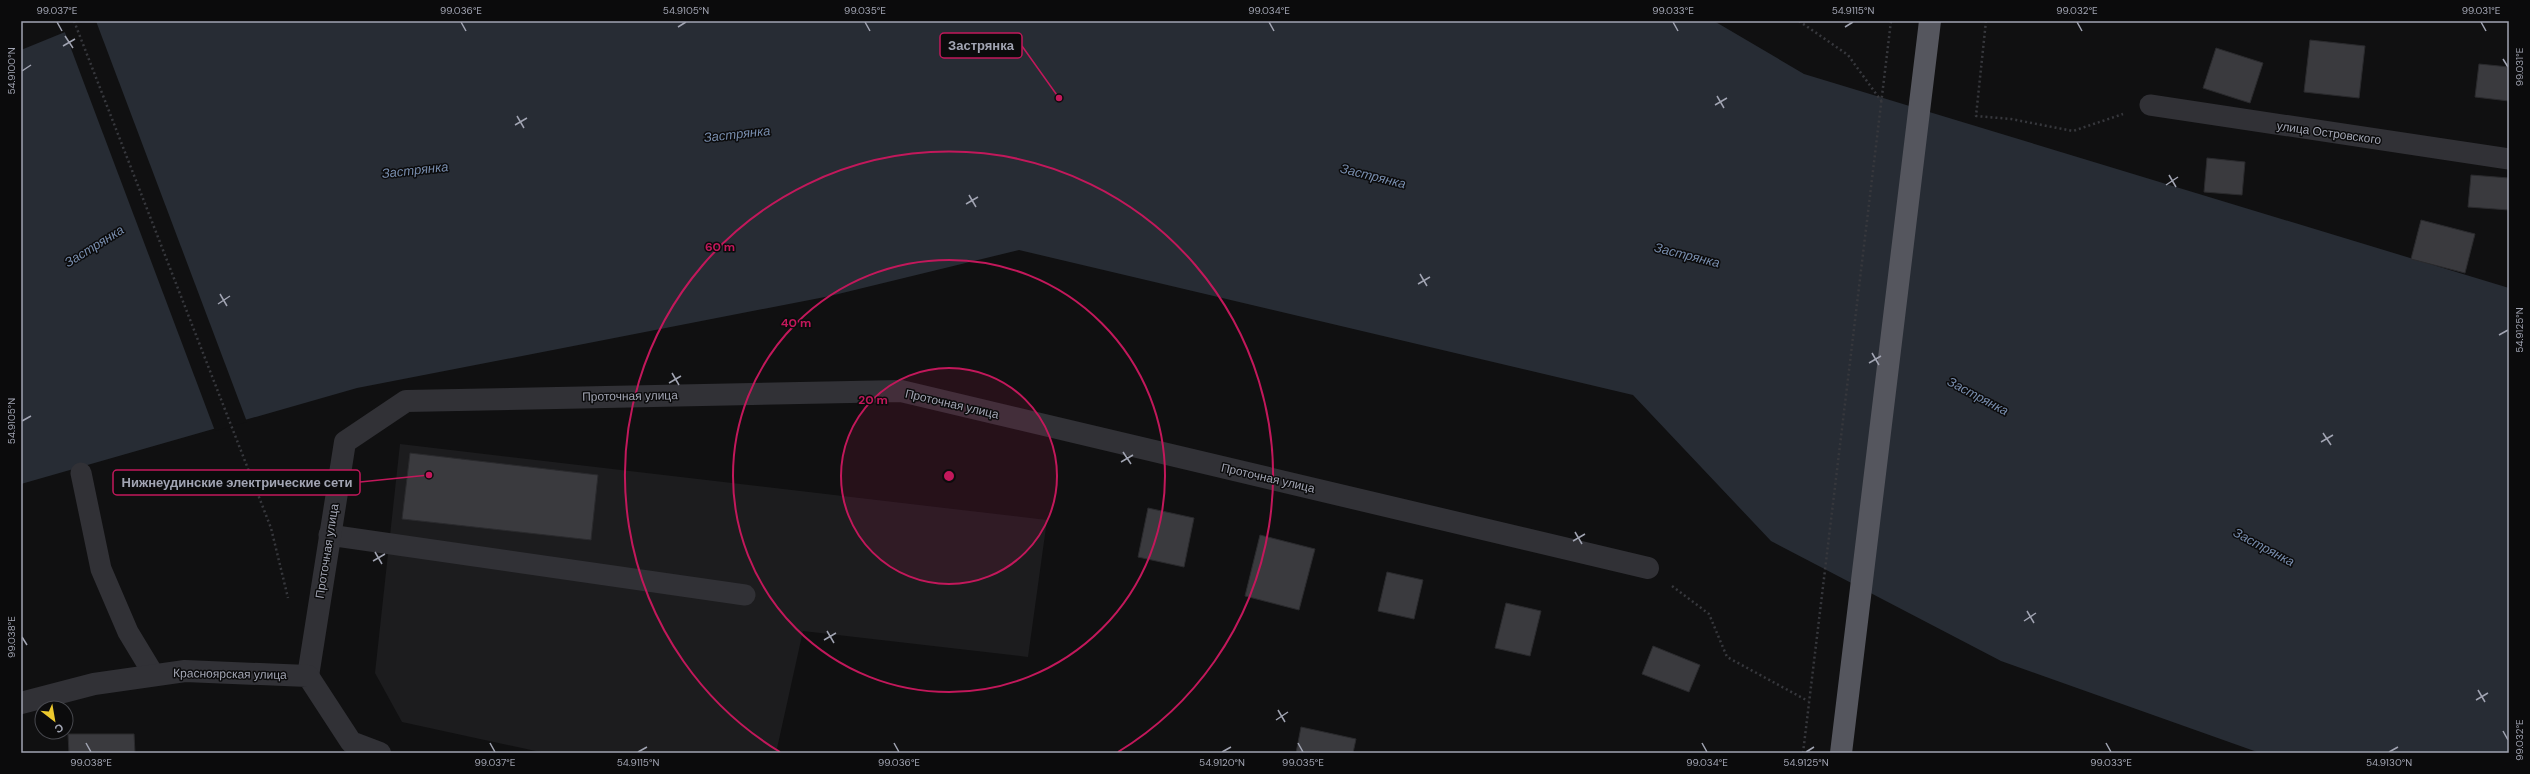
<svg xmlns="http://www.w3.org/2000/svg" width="2530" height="774" font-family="'DM Sans',sans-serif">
	<rect width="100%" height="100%" fill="#101011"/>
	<polygon fill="#1c1c1e" points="400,444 1047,520 1028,657 803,631 776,753 545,753 402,722 375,673"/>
	<polygon fill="#272c34" points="92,21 1714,21 1804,74 2509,288 2509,753 2260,753 2001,661 1771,541 1633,395 1019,250 830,296 357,388 21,484 21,50"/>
	<polygon fill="#101011" points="87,21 96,21 247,422 215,431 64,30"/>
	<g fill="#3a3a3e" stroke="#2a2a2d">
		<polygon points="2310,40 2365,46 2359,98 2304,92"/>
		<polygon points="2216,48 2263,63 2250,103 2203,88"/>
		<polygon points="2479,64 2509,67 2509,101 2475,97"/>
		<polygon points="2207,158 2245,162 2242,195 2204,192"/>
		<polygon points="2471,175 2509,178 2509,210 2468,207"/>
		<polygon points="2421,220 2475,234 2465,273 2411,259"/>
		<polygon points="410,453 598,475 591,540 402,519"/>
		<polygon points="1148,508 1194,518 1184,567 1138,557"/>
		<polygon points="1260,535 1315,549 1299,610 1245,596"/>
		<polygon points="1387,572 1423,580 1414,619 1378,611"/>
		<polygon points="1506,603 1541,611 1530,656 1495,648"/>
		<polygon points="1653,646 1700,665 1689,692 1642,674"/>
		<polygon points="1301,727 1356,739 1353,753 1296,753"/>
		<polygon points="68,734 134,734 135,753 69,753"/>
	</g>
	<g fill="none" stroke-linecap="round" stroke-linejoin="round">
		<g stroke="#37383d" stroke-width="2.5" stroke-dasharray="2 3" stroke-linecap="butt">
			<polyline points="74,21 271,528 288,598"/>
			<polyline points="1799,21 1848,55 1882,102"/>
			<polyline points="1986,21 1976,116 2011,119 2073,131 2123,114"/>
			<polyline points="1672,586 1709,614 1727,657 1808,701"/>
			<polyline points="1803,753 1891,21"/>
		</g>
		<g stroke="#313136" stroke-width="21">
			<polyline points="2150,105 2509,159"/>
			<polyline points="81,473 101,569 128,632 154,675"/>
			<polyline points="329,535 745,595"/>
		</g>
		<g stroke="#313136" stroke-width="22">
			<polyline points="308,676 345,442 406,401 901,391 1648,568"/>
			<polyline points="21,703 94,684 185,671 308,676 351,742 380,753"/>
		</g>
		<polyline stroke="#55565e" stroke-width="22" points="1841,753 1930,21"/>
	</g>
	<path fill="none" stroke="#a1a4b2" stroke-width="1.5" d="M 57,22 L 62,31M 461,22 L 466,31M 865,22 L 870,31M 1269,22 L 1274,31M 1673,22 L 1678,31M 2077,22 L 2082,31M 2481,22 L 2486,31M 678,27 L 686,22M 1845,27 L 1853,22M 65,36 L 73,48M 63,46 L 75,39M 2503,59 L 2508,67M 22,71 L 31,65M 1717,96 L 1724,108M 1715,105 L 1727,98M 517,116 L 524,128M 515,125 L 527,118M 2169,175 L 2176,187M 2166,185 L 2178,177M 969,195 L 976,207M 966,204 L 978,197M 1420,274 L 1427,286M 1418,284 L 1430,277M 220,294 L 227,306M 218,304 L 230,296M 2499,335 L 2508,330M 1872,353 L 1879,365M 1869,363 L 1881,356M 672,373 L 679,385M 669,383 L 681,376M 22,421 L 31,416M 2323,433 L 2331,445M 2321,442 L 2333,435M 1123,452 L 1131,464M 1121,462 L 1133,455M 1575,532 L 1582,544M 1573,541 L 1585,534M 375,552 L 382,564M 373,561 L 385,554M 2027,611 L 2034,623M 2024,621 L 2036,613M 827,631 L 834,643M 22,637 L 27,645M 824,640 L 836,633M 2478,690 L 2485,702M 2476,700 L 2488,693M 1278,710 L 1285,722M 1276,720 L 1288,712M 2503,731 L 2508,740M 86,743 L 91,752M 490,743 L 495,752M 894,743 L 899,752M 1298,743 L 1303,752M 1702,743 L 1707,752M 2106,743 L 2111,752M 638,752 L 647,747M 1222,752 L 1231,747M 1806,752 L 1814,747M 2389,752 L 2398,747"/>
	<circle cx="949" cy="476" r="108" fill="#c2185b" fill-opacity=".12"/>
	<g fill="none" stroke="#c2185b" stroke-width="2">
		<circle cx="949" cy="476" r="108"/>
		<circle cx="949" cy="476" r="216"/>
		<path d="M780 752A324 324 0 1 1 1118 752"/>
	</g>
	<g text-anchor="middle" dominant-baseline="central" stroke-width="3" stroke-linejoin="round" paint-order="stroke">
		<g font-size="12" fill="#a1a4b2" stroke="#0b0b0c">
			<text transform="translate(2329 133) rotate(8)">улица Островского</text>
			<text transform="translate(630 396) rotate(-1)">Проточная улица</text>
			<text transform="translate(952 404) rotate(13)">Проточная улица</text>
			<text transform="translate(1268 478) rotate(13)">Проточная улица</text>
			<text transform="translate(327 551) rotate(-81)">Проточная улица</text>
			<text transform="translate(230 674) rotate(1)">Красноярская улица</text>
		</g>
		<g font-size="13" font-style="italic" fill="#788dad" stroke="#0b0b0c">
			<text transform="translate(737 134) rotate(-6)">Застрянка</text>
			<text transform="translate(415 170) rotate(-6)">Застрянка</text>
			<text transform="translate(1373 176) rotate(14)">Застрянка</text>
			<text transform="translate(94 246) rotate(-32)">Застрянка</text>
			<text transform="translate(1687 255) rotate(14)">Застрянка</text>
			<text transform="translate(1978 396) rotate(28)">Застрянка</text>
			<text transform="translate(2264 547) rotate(28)">Застрянка</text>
		</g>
	</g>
	<circle cx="949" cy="476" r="6" fill="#c2185b" stroke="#0b0b0c" stroke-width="2"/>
	<g font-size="12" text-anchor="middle" font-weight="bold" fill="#c2185b" stroke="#0b0b0c" stroke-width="3" stroke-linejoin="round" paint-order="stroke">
		<text x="720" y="251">60 m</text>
		<text x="796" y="327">40 m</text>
		<text x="873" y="404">20 m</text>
	</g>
	<path fill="none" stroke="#c2185b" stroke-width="1.5" d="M1059 98L1022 46M429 475L360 482"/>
	<g fill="#c2185b" stroke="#0b0b0c" stroke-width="1.5">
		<circle cx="1059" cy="98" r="4"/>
		<circle cx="429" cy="475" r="4"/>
	</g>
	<g fill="#0b0b0c" stroke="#c2185b" stroke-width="1.5">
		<rect x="940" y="33" width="82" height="25" rx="4"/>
		<rect x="113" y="470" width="247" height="25" rx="4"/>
	</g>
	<g font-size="13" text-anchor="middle" font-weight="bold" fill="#a1a4b2">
		<text x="981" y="50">Застрянка</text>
		<text x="237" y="487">Нижнеудинские электрические сети</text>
	</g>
	<rect width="2530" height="774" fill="none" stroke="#0b0b0c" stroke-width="44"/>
	<g transform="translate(54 720) rotate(149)"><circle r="19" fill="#0b0b0c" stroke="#47484e"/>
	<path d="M0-3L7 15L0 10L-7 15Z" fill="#ecc82d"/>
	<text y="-6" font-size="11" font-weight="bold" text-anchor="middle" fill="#a1a4b2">С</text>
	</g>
	<rect x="22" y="22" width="2486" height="730" fill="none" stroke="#a1a4b2" stroke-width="1.5"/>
	<g font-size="10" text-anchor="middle" fill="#a1a4b2">
		<text x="57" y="14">99.037°E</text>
		<text x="461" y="14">99.036°E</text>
		<text x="686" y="14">54.9105°N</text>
		<text x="865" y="14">99.035°E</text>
		<text x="1269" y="14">99.034°E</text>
		<text x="1673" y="14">99.033°E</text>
		<text x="1853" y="14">54.9115°N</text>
		<text x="2077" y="14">99.032°E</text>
		<text x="2481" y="14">99.031°E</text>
		<text transform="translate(2519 67) rotate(-90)" y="4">99.031°E</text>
		<text transform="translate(11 71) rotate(-90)" y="4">54.9100°N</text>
		<text transform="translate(2519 330) rotate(-90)" y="4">54.9125°N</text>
		<text transform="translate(11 421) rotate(-90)" y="4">54.9105°N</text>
		<text transform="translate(11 637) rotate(-90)" y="4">99.038°E</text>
		<text transform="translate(2519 740) rotate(-90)" y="4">99.032°E</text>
		<text x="91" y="766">99.038°E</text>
		<text x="495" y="766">99.037°E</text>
		<text x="638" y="766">54.9115°N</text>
		<text x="899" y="766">99.036°E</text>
		<text x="1222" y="766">54.9120°N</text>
		<text x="1303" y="766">99.035°E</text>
		<text x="1707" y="766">99.034°E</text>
		<text x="1806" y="766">54.9125°N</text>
		<text x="2111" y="766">99.033°E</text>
		<text x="2389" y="766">54.9130°N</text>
	</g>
</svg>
